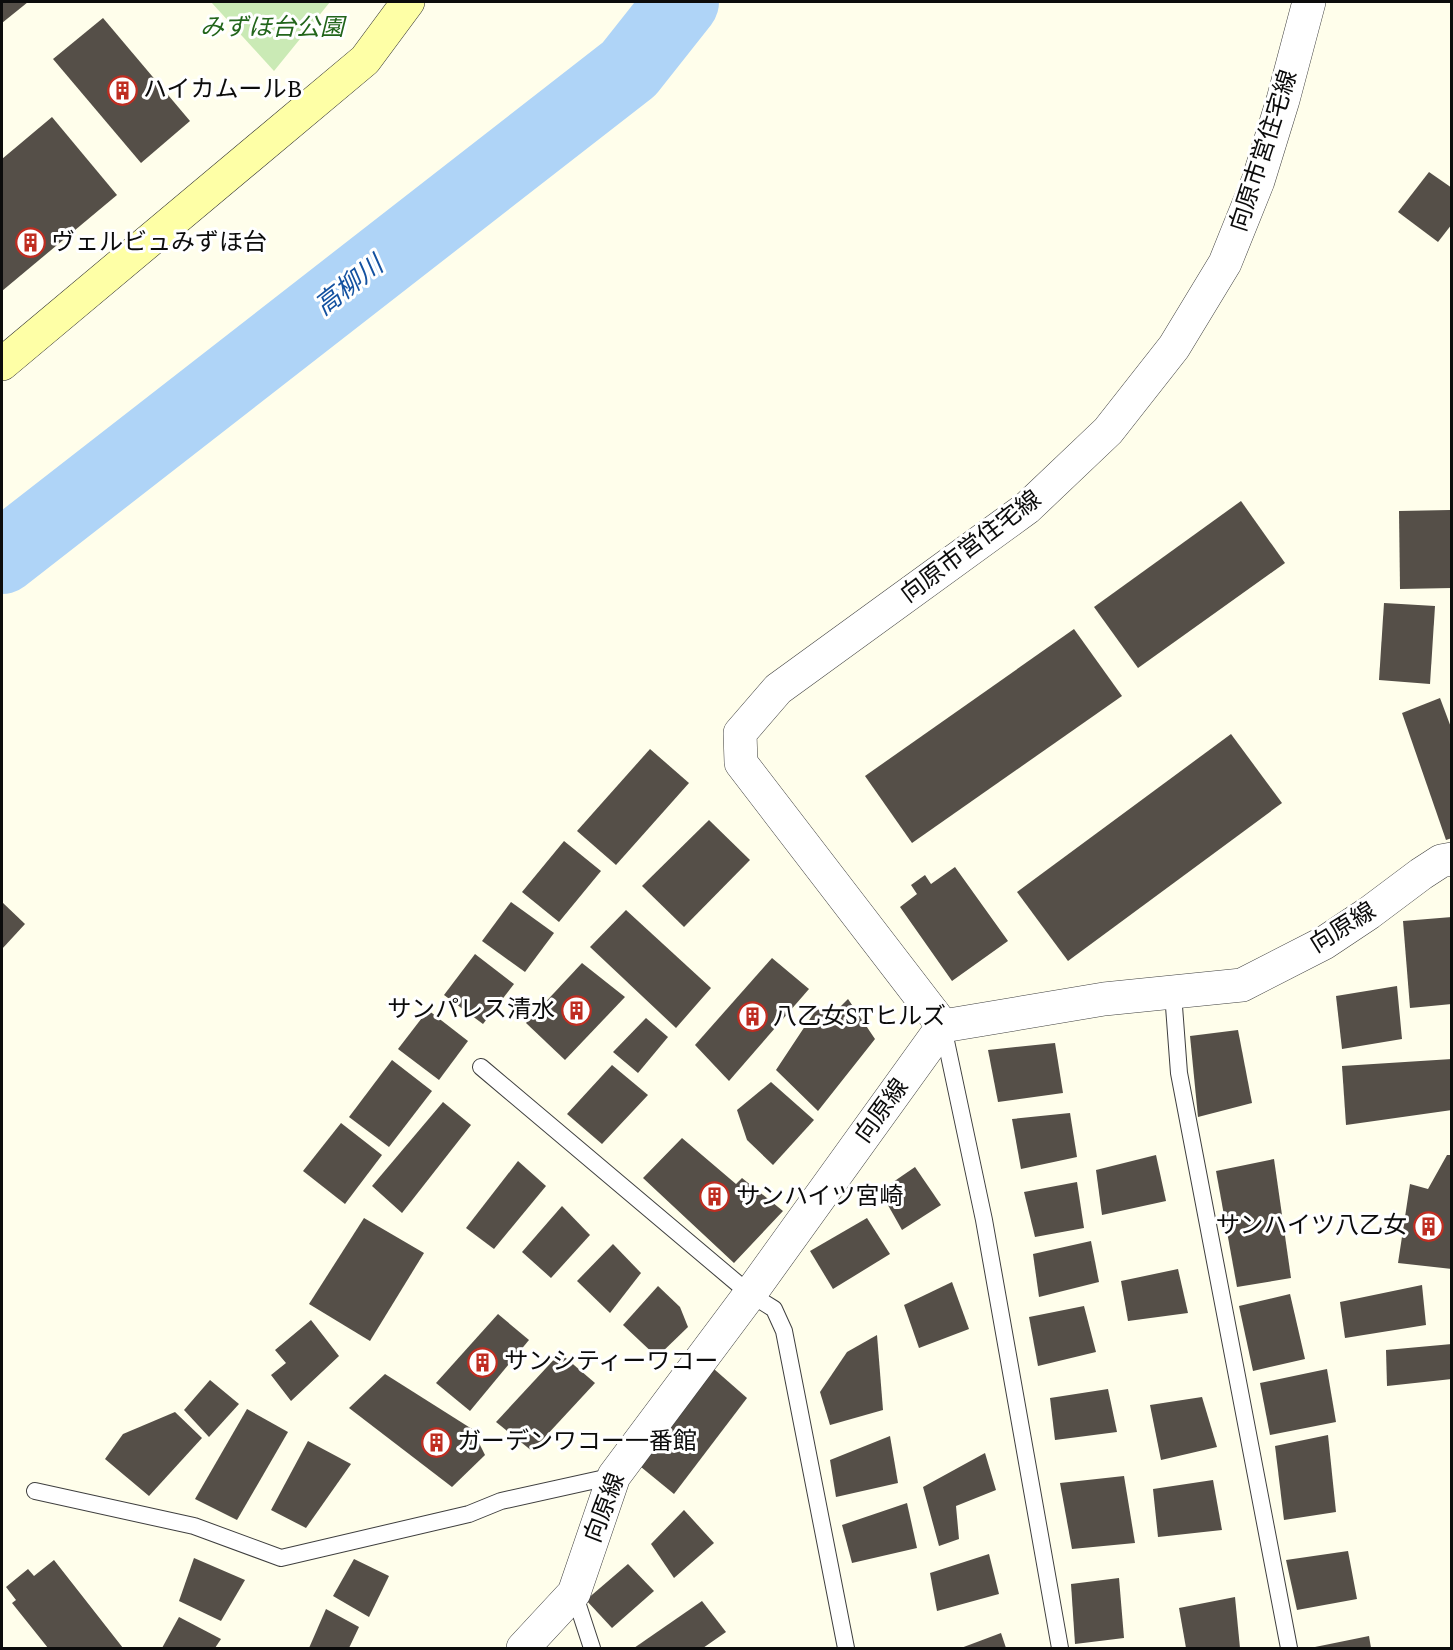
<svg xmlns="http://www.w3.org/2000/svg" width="1453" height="1650" font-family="Spectral,'Noto Sans JP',serif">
	<rect width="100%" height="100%" fill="#fffeeb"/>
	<polygon fill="#caeab5" points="211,2 330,2 274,71"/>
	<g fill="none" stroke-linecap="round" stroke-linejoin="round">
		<polyline stroke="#afd4f7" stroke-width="74" points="2,557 629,69 682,2"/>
	</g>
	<g fill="#554f48">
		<polygon points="2,2 28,2 2,23"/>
		<polygon points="103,18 190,121 141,163 53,59"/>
		<polygon points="52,117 117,195 2,291 2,159"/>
		<polygon points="1429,172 1452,188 1452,224 1438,242 1398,212"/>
		<polygon points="1241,501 1285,563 1138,668 1094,607"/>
		<polygon points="1450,510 1452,588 1400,589 1399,511"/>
		<polygon points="1384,603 1435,606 1430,684 1379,680"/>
		<polygon points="1074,629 1122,696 912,843 865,776"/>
		<polygon points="1440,698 1452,730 1452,838 1446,840 1402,713"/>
		<polygon points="1231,734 1282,803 1068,961 1017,892"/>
		<polygon points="650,749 689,783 616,865 577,831"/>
		<polygon points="709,820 750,860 684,927 642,886"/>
		<polygon points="564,841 601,871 559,922 522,892"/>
		<polygon points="955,867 1008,941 952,981 900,907 917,894 911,885 925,875 931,884"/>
		<polygon points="2,902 25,924 2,949"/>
		<polygon points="511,902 554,933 525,972 482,941"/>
		<polygon points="626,910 711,988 676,1028 590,947"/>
		<polygon points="1452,917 1452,1004 1410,1008 1403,921"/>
		<polygon points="475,954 514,984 483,1024 444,995"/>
		<polygon points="772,958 809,989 729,1081 695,1045"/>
		<polygon points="582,963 625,997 565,1060 526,1023"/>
		<polygon points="1397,986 1402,1039 1342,1049 1336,996"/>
		<polygon points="848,999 875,1039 818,1111 776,1070 817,1008 828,1019"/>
		<polygon points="428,1010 468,1041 439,1080 398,1049"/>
		<polygon points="646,1018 668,1037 638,1073 613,1052"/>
		<polygon points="1238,1030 1252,1103 1198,1117 1190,1036"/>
		<polygon points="1055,1043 1063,1093 998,1102 988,1050"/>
		<polygon points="1452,1059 1452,1110 1346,1125 1342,1066"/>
		<polygon points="392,1060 432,1091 389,1147 349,1117"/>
		<polygon points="612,1065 648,1095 602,1144 567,1114"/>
		<polygon points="771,1082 814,1120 773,1165 747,1140 737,1110"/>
		<polygon points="443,1102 471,1125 402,1213 372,1186"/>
		<polygon points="1070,1113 1077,1157 1021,1169 1012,1119"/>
		<polygon points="341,1123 382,1155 345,1204 303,1171"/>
		<polygon points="682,1138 736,1184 742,1178 783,1211 734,1263 643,1178"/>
		<polygon points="1156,1155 1166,1201 1102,1215 1096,1170"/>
		<polygon points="1447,1155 1452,1155 1452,1269 1398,1263 1410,1184 1428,1189"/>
		<polygon points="1274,1159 1291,1278 1237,1287 1216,1171"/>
		<polygon points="518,1161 546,1186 494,1249 466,1228"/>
		<polygon points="915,1167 941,1205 902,1230 880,1191"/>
		<polygon points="1077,1182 1084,1228 1035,1237 1024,1192"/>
		<polygon points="562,1206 590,1235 551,1278 522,1252"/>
		<polygon points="364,1218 424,1253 370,1341 309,1304"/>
		<polygon points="867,1218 890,1254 833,1289 810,1251"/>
		<polygon points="1091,1241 1099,1282 1039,1297 1033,1254"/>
		<polygon points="613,1244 641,1273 610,1313 577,1281"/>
		<polygon points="1178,1269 1188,1313 1128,1321 1121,1281"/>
		<polygon points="952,1282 969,1329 919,1348 904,1305"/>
		<polygon points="1422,1285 1426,1325 1345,1338 1340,1302"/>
		<polygon points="658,1286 680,1307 688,1327 657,1357 623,1325"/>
		<polygon points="1290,1294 1305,1359 1253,1371 1239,1306"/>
		<polygon points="1084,1306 1096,1352 1038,1366 1029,1317"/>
		<polygon points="498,1314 529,1340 470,1411 436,1383"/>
		<polygon points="311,1320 339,1356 291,1401 271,1375 286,1363 275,1350"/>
		<polygon points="877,1335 883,1410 830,1425 820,1392 847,1352"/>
		<polygon points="1452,1344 1452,1379 1387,1386 1386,1350"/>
		<polygon points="560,1353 595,1383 532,1451 496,1422"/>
		<polygon points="714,1369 747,1398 674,1494 641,1467"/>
		<polygon points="1327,1369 1336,1422 1270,1435 1260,1383"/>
		<polygon points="385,1374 472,1429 485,1455 452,1487 349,1408"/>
		<polygon points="210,1380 239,1404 209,1437 184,1410"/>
		<polygon points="1108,1389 1117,1432 1055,1440 1050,1398"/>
		<polygon points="1202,1397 1217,1447 1161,1460 1150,1405"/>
		<polygon points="247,1409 288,1432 237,1520 195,1499"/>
		<polygon points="175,1412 202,1438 149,1496 105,1459 123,1434"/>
		<polygon points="1328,1435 1336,1512 1284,1520 1275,1446"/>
		<polygon points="890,1436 898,1483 836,1497 830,1460"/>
		<polygon points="308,1441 351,1464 306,1528 271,1510"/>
		<polygon points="985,1453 996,1490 956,1506 959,1539 939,1546 923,1487"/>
		<polygon points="1124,1476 1135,1543 1072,1549 1060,1483"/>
		<polygon points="1213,1480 1222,1530 1158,1537 1153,1489"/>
		<polygon points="907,1503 917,1548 852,1563 842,1525"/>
		<polygon points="684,1510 714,1543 674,1578 651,1544"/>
		<polygon points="1348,1551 1357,1599 1297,1610 1286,1560"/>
		<polygon points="989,1554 999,1594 937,1611 930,1573"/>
		<polygon points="194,1558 245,1580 221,1621 179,1601"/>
		<polygon points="354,1559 389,1576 369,1617 333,1596"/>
		<polygon points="54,1560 123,1648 48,1648 12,1603 16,1600 6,1587 28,1569 34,1576"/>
		<polygon points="628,1564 654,1591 612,1628 586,1600"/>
		<polygon points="1119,1578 1124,1638 1075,1644 1071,1584"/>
		<polygon points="1235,1597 1240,1648 1186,1648 1179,1608"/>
		<polygon points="702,1601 726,1632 703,1648 634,1648"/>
		<polygon points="326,1609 359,1627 349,1648 309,1648"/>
		<polygon points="179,1617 221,1639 215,1648 162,1648"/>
		<polygon points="1001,1633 1006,1648 961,1648"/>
		<polygon points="1369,1636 1371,1648 1316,1648 1315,1647"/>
	</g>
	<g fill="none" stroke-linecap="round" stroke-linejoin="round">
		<defs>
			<g id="lane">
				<polyline points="1173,993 1179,1073 1289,1648"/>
				<polyline points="943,1027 984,1220 1060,1648"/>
				<polyline points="481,1067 750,1294 774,1309 784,1331 846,1648"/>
				<polyline points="35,1491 194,1526 281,1558 469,1514 501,1501 614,1476"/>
				<polyline points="574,1593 592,1648"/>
			</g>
			<g id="street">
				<polyline points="943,1026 741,763 740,733 778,689 1027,508 1108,431 1174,347 1225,263 1258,181 1283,100 1309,2"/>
				<polyline points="523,1648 574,1593 614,1476 750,1294 943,1026 1104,999 1242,985 1324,943 1369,913 1421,874 1441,861 1452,859"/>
			</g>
			<polyline id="secondary" points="2,364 365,60 408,2"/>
		</defs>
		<use href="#lane" stroke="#3f3f3f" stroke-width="18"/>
		<use href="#street" stroke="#3f3f3f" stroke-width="34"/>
		<use href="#secondary" stroke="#2e2e2e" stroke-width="34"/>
		<use href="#lane" stroke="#fff" stroke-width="16"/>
		<use href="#street" stroke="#fff" stroke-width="33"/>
		<use href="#secondary" stroke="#feffa6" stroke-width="33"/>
	</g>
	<defs>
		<symbol id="building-ring" viewBox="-11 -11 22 22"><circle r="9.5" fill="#fff" stroke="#bf2d21" stroke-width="1.5"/><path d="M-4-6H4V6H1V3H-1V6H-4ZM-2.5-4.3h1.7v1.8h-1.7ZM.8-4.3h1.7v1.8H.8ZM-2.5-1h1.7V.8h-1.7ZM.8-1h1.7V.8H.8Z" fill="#bf2d21"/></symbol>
	</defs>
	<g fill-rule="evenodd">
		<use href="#building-ring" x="106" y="74" width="33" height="33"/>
		<use href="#building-ring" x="14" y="226" width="33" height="33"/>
		<use href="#building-ring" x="560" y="994" width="33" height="33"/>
		<use href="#building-ring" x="736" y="1000" width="33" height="33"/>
		<use href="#building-ring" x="698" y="1180" width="33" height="33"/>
		<use href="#building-ring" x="1412" y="1210" width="33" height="33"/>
		<use href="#building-ring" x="466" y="1346" width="33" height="33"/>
		<use href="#building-ring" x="420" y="1426" width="33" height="33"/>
	</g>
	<g text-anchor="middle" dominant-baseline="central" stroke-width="6" stroke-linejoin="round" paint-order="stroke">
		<g font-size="24" font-style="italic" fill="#22651b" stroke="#fff">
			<text x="272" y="28">みずほ台公園</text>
		</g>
		<g font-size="24" fill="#0c0c0c" stroke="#fff" text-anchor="start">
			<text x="143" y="90">ハイカムールB</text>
			<text x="51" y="243">ヴェルビュみずほ台</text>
			<text x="555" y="1010" text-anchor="end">サンパレス清水</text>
			<text x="773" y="1017">八乙女STヒルズ</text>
			<text x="736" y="1197">サンハイツ宮崎</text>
			<text x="1407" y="1226" text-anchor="end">サンハイツ八乙女</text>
			<text x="504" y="1362">サンシティーワコー</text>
			<text x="457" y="1442">ガーデンワコー一番館</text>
		</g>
		<g font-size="24" fill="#0c0c0c" stroke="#fff">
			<text transform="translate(1264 151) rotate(-72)">向原市営住宅線</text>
			<text transform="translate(971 547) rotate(-37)">向原市営住宅線</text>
			<text transform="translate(1343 928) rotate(-32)">向原線</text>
			<text transform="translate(882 1111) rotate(-54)">向原線</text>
			<text transform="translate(605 1508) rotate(-69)">向原線</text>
		</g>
		<g font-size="26" font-style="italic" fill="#1351a0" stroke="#fff">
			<text transform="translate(349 286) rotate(-38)">高柳川</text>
		</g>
	</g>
	<rect width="1453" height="1650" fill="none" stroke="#0c0c0c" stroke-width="6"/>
</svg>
